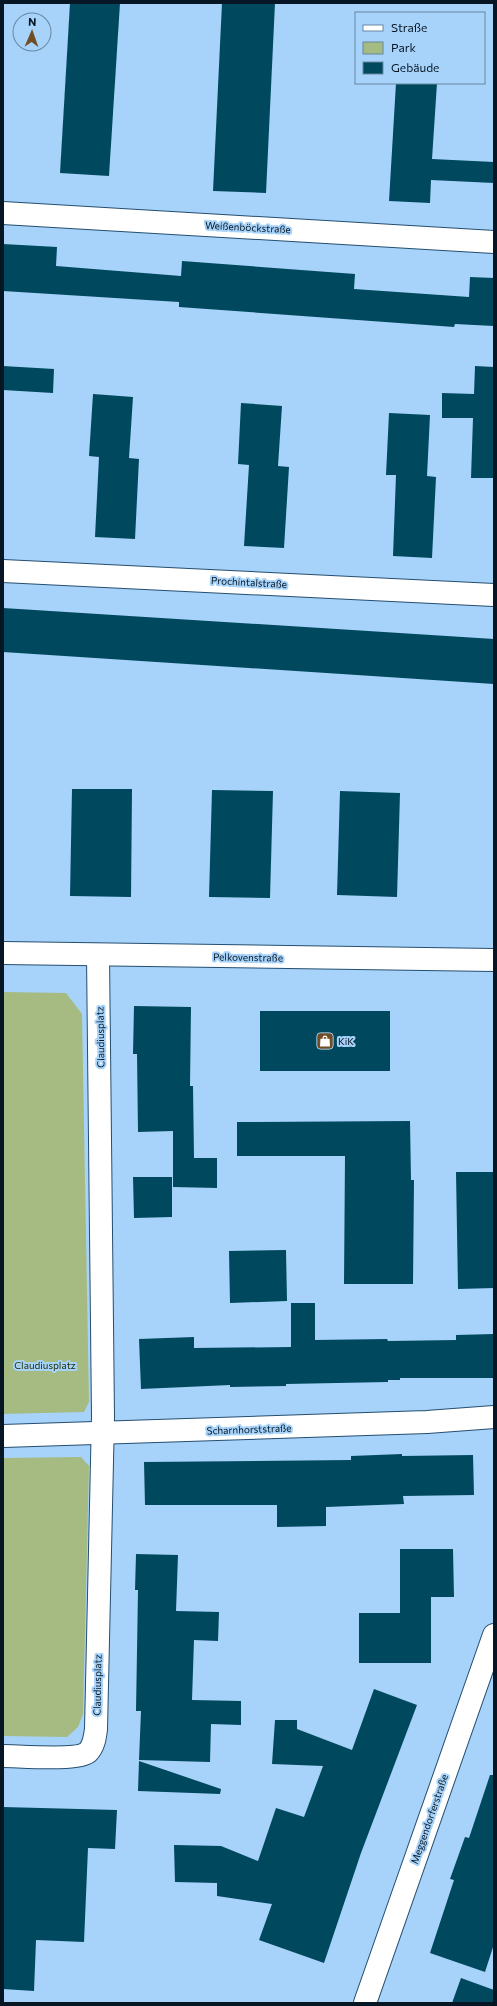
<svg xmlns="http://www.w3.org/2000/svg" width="497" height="2006" font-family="Commissioner,sans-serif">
	<rect width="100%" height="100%" fill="#a7d3fa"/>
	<g fill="#a5bb81">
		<polygon points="3,992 66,993 82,1014 89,1402 84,1412 3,1414"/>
		<polygon points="81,1457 89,1466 83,1714 78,1727 67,1737 3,1736 3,1458"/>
	</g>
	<g fill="#00485d">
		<polygon points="70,3 120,3 109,176 60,173"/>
		<polygon points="222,3 275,3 266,193 213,191"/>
		<polygon points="396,83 437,83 432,159 494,162 494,183 431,180 430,203 389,201"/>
		<polygon points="3,244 57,247 56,266 181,276 182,261 355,274 354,289 469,297 470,277 494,278 494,326 455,324 454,327 179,307 179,302 3,291"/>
		<polygon points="3,366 54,369 53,393 3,390"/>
		<polygon points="475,366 494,367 494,478 471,478 473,418 442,418 442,393 474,394"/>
		<polygon points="93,394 133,397 129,458 139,459 135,539 95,537 99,457 89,456"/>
		<polygon points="241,403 282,406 278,466 289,467 284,548 244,546 249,465 238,464"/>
		<polygon points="389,413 430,415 427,476 436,477 432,558 393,556 396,475 386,475"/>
		<polygon points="3,608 494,639 494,684 3,652"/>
		<polygon points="72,789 132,789 131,897 70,896"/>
		<polygon points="212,790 273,791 270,898 209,897"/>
		<polygon points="340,791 400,793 397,897 337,895"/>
		<polygon points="134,1006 191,1007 190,1086 193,1086 194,1158 217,1158 217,1188 173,1187 173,1131 138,1132 137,1054 133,1054"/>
		<rect x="260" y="1011" width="130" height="60"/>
		<polygon points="410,1121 411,1180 414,1180 413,1284 344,1284 345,1156 237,1156 237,1122"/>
		<polygon points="456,1172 494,1172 494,1288 458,1289"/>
		<polygon points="133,1177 172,1177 172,1217 134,1218"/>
		<polygon points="286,1250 287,1301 230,1303 229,1251"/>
		<polygon points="291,1303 315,1303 315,1340 387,1339 388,1341 456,1340 456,1335 494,1334 494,1378 400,1378 400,1380 388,1380 388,1382 286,1384 286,1386 230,1387 230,1385 141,1389 139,1339 194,1337 194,1348 291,1347"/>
		<polygon points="402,1454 402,1456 473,1455 474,1495 403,1496 404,1504 326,1507 326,1526 277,1527 277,1505 145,1505 144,1462 351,1460 351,1456"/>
		<polygon points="400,1549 453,1549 454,1597 431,1597 431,1663 359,1663 359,1613 400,1613"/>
		<polygon points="136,1554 178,1555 176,1611 219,1612 218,1641 194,1640 192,1700 241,1701 241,1725 211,1724 210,1762 139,1760 141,1711 136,1711 138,1590 135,1590"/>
		<polygon points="374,1689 417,1705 361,1853 324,1963 259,1940 272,1904 217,1896 217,1883 175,1882 174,1845 221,1846 258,1861 276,1808 304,1817 323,1766 272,1764 275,1720 297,1720 297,1729 352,1750"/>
		<polygon points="139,1761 221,1789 220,1794 138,1791"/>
		<polygon points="490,1775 494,1775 494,1944 485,1972 430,1953 454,1880 450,1879 465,1837 469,1838"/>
		<polygon points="3,1807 117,1810 115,1849 88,1848 84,1942 36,1940 34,1991 3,1989"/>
		<polygon points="461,1978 494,1990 494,2003 452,2003"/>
	</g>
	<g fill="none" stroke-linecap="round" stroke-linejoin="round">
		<defs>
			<g id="minor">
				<polyline points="3,213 494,242"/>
				<polyline points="3,571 494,595"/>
				<polyline points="3,1436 427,1422 494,1417"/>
				<path d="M 3,1756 C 19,1756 78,1761 88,1752 C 94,1746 95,1737 96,1729 L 103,1417 L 98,955"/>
				<polyline points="365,2003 494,1635"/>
			</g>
			<polyline id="tertiary" points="3,953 494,960"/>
		</defs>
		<use href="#minor" stroke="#254e6f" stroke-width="24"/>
		<use href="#tertiary" stroke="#254e6f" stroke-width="24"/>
		<use href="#minor" stroke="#fff" stroke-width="22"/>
		<use href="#tertiary" stroke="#fff" stroke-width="22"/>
	</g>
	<defs>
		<symbol id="shop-square" viewBox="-11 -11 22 22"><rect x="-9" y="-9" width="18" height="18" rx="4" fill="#714d27" stroke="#a7d3fa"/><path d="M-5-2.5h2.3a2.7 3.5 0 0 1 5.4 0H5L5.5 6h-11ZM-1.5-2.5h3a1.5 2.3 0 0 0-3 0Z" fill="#fff"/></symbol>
	</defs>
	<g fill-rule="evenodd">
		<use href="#shop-square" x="315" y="1031" width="20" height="20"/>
	</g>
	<g text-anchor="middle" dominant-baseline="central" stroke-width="4" stroke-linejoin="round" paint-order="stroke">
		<g font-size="10" fill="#061624" stroke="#a7d3fa">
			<text transform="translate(248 227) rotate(3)">Weißenböckstraße</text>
			<text transform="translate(249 582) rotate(3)">Prochintalstraße</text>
			<text transform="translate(248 957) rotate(1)">Pelkovenstraße</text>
			<text transform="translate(100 1037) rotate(-91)">Claudiusplatz</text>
			<text transform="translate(249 1429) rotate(-2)">Scharnhorststraße</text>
			<text transform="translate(97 1685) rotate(-89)">Claudiusplatz</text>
			<text transform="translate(429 1819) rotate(-71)">Meggendorferstraße</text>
		</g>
		<g font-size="10" fill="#061624" stroke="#a7d3fa" text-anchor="start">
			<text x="338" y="1041">KiK</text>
		</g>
		<g font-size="10" fill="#212f00" stroke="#a7d3fa">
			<text x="45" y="1365">Claudiusplatz</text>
		</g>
	</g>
	<rect width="497" height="2006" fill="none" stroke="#061624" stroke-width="8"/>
	<rect x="355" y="12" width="130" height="72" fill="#a7d3fa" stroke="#6787a4"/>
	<rect x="363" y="25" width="20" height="6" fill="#ffffff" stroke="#6787a4"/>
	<text x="391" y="32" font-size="12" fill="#061624">Straße</text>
	<rect x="363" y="42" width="20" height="12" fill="#a5bb81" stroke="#6787a4"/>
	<text x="391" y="52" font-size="12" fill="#061624">Park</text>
	<rect x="363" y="62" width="20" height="12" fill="#00485d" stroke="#6787a4"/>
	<text x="391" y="72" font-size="12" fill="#061624">Gebäude</text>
	<g transform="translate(32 32) rotate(2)"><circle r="19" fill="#a7d3fa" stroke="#6787a4"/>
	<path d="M0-3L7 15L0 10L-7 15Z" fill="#714d27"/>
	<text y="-6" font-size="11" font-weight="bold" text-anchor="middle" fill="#061624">N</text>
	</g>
</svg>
